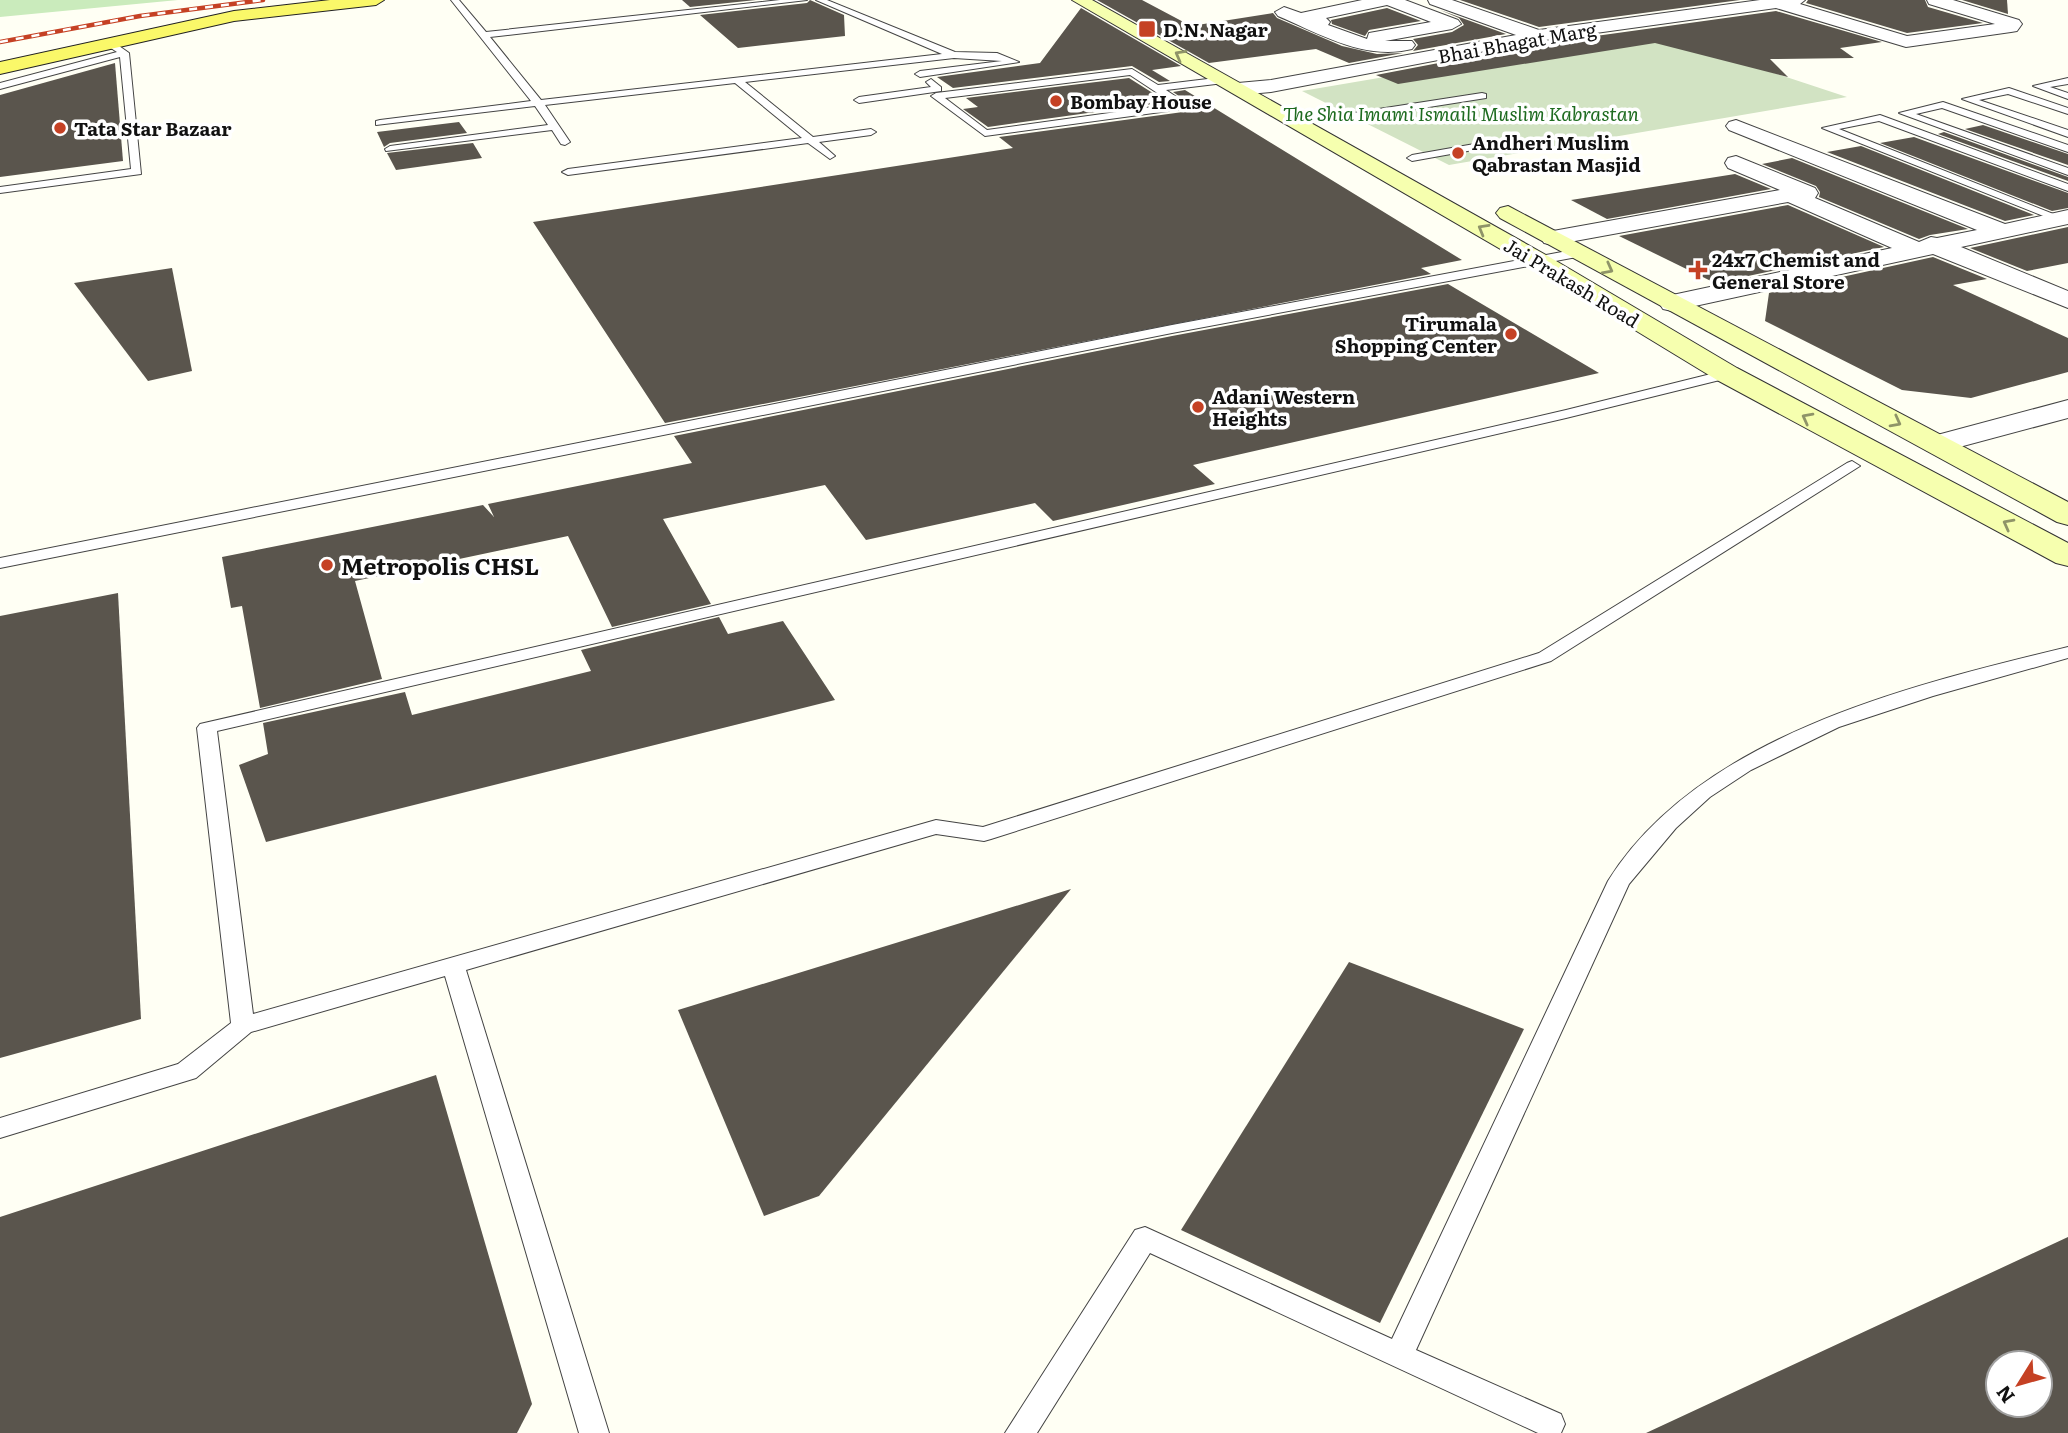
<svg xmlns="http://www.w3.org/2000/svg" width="2068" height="1433" font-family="Literata,serif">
	<rect width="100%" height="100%" fill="#fffff4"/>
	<polygon fill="#caebbc" points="0,0 178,0 0,17"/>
	<polygon fill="#d2e3c3" points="1649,32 1847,97 1449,165 1302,91"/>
	<g fill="#5a554d" fill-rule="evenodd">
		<polygon points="682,0 756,0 690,7"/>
		<polygon points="810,0 844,15 845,36 738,48 700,15 807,3"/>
		<polygon points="1097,0 1142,0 1191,26 1273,13 1277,18 1342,46 1377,54 1403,53 1349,63 1316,49 1209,63"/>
		<polygon points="1460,0 1740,0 1539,27"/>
		<polygon points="1808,0 1925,0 1928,7 1983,23 1907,33 1806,3"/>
		<polygon points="1962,0 2007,0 2008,14"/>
		<polygon points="1081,8 1181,66 1152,70 1170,81 1159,82 1132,66 953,88 937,77 1040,63"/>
		<polygon points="1387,8 1421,21 1369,30 1365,36 1332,24 1331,20"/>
		<polygon points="1440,10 1506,34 1413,51 1418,45 1413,39 1452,32 1464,25 1459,18"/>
		<polygon points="1776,11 1882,42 1840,48 1854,58 1770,59 1788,77 1655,43 1398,84 1376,75 1538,44"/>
		<polygon points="115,63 123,161 0,177 0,95"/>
		<polygon points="1129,78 1167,102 988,127 963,109 978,107 966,98"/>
		<polygon points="1185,90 1462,260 1421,268 1431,274 665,423 533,222 1013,148 999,137 1183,112 1191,107 1189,103 1173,92"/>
		<polygon points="459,122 467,133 390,143 384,147 377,132"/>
		<polygon points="1983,125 2068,154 2068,165 1965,129"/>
		<polygon points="1944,132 2068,177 2068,181 1938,134"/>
		<polygon points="1914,137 2068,193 2068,208 2052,211 1880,143"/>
		<polygon points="473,143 482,158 396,170 387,153"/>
		<polygon points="1861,146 2034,215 2005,221 1827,152"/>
		<polygon points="1792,158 1968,229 1930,235 1919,239 1819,197 1820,192 1816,186 1762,164"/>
		<polygon points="1735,174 1771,189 1607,219 1571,200"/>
		<polygon points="1788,205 1884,247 1715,283 1619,236"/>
		<polygon points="2068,227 2068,263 2027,271 1970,248"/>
		<polygon points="1933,257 1987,279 1953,285 2068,338 2068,372 1971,398 1902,390 1765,321 1769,293"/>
		<polygon points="172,268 192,371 148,381 74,283"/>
		<polygon points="1448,284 1599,373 1193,465 1215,484 1053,521 1035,503 866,540 825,485 663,519 711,604 612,627 568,536 355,581 382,679 260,708 242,606 231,608 222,557 483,505 494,517 488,504 692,463 674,436 1172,336"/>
		<polygon points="118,593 141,1019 0,1058 0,616"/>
		<polygon points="719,617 728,634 783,621 835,700 266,842 239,765 268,754 263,723 405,692 412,715 591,671 581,650"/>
		<polygon points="1071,889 819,1196 764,1216 678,1010"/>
		<polygon points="1349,962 1524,1029 1380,1323 1181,1230"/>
		<polygon points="436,1075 532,1404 517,1433 0,1433 0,1217"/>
		<path d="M 2068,1237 L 2068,1433 L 1646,1433 ZM 1998,1363 L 2040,1363 L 2040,1405 L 1998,1405 Z"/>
	</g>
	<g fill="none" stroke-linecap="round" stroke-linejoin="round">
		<defs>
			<g id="service">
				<polygon points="451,0 459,0 486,32 780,0 807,0 490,37 541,100 942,54 816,0 827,0 955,52 997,53 1019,62 920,77 915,74 920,71 1002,61 954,58 745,82 813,137 871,129 876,132 871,135 819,142 835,156 830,159 808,143 568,175 562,172 568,169 802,138 735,83 545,105 570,142 565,145 561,144 552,130 386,151 385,149 390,146 548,125 535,106 376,125 376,121 380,120 531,101"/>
				<polygon points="106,41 112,41 129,53 141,174 0,193 0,187 131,169 120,57 0,89 0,83 117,52 106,45"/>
				<path d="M 1132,69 L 1158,85 L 1224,77 L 1229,80 L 1224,83 L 1166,90 L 1187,104 L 1188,106 L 1183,109 L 985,136 L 931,96 L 936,93 ZM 1130,75 L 1174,104 L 987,130 L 945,98 Z"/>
				<polygon points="2068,78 2068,84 2050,87 2068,93 2068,99 2033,86"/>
				<polygon points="931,79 941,87 941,91 859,103 854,100 859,97 931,87 926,82"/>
				<polygon points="2009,88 2068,108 2068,114 2008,94 1979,100 2068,130 2068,137 1962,99"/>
				<polygon points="1482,93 1486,94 1486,98 1340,121 1335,118 1340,115"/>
				<polygon points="1943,102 2068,145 2068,152 1942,108 1916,114 2068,168 2068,175 1899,113"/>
				<polygon points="1880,115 2068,184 2068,191 1879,121 1839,129 2066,219 2056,221 1822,128"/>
				<polygon points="1497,140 1501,141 1501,145 1412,161 1407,158 1412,155"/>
				<polygon points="1578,249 1584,253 1582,256 1172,333 0,568 0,558 1172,325"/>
				<polygon points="1727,370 1734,374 1732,377 1566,418 217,731 253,1014 936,820 983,827 1539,653 1847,463 1852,461 1860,466 1551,661 991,839 984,841 936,834 466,970 609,1433 579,1433 445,976 251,1032 196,1078 0,1138 0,1118 178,1064 231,1023 197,728 200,724 1566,410"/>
				<path d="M 2068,647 L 2068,658 L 1933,696 L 1839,727 L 1751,770 L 1710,797 L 1676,828 L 1629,884 L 1416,1350 L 1561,1414 L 1565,1424 L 1561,1433 L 1538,1433 L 1150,1253 L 1037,1433 L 1005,1433 L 1135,1230 L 1145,1227 L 1392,1339 L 1608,881 C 1699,735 1912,685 2068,647 Z"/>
			</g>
			<g id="minor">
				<path d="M 1362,0 L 1405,0 L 1458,20 L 1461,24 L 1452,29 L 1385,41 L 1412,41 L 1415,45 L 1412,49 C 1365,61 1320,34 1278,16 L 1275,12 L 1284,7 L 1301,13 ZM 1387,5 L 1431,22 L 1369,33 L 1367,39 L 1328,25 L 1330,22 L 1326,18 Z"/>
				<polygon points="1428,0 1452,0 1539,30 1760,0 1805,0 1800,4 1907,36 1995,24 1929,4 1927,0 1953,0 2019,20 2022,24 2017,31 2011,32 1906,47 1776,8 1538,41 1271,92 1238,95 1228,89 1238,83 1271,80 1516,35 1430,4"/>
				<polygon points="1736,120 2005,224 2068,210 2068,224 1961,247 2068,291 2068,308 1933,254 1672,311 1663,309 1659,303 1663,297 1892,248 1788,202 1553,245 1544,243 1541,238 1544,233 1553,231 1780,190 1728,168 1725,163 1728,158 1736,156 1815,188 1818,193 1815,198 1919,242 1931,237 1937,238 1977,230 1729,130 1726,126 1729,122"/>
				<polygon points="2068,400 2068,418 1937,453 1926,450 1922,444 1926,438"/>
			</g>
			<g id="secondary">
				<polygon points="1072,0 1092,0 1546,255 1737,368 2068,543 2068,566 2056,563 1717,380 1528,265"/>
				<polygon points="1508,206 2068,502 2068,525 2057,522 1500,218 1496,213 1500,208"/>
			</g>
			<polygon id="primary" points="330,0 384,0 376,5 234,21 0,74 0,62 234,11"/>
		</defs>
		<use href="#service" stroke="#444" stroke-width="2"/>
		<use href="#minor" stroke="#444" stroke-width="2"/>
		<use href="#secondary" stroke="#333" stroke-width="2"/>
		<use href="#primary" stroke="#222" stroke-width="2"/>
		<use href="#service" fill="#fff" fill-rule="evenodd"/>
		<use href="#minor" fill="#fff" fill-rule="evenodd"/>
		<use href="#secondary" fill="#f6ffaf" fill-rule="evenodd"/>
		<use href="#primary" fill="#faf869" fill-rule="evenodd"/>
		<defs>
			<polyline id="rail" points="0,42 140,16 263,0"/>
		</defs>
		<use href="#rail" stroke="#c54124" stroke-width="4.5"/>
		<use href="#rail" stroke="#fff" stroke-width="2.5" stroke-dasharray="8" stroke-linecap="butt"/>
	</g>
	<defs><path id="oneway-chevron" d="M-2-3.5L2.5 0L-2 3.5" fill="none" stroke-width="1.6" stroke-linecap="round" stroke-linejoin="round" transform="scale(1.75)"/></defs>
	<g stroke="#8f9468">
		<use href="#oneway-chevron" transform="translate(1180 55) rotate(-151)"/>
		<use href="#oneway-chevron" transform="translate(1483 229) rotate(-150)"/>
		<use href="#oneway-chevron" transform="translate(1608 269) rotate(28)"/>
		<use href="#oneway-chevron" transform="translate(1807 418) rotate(-152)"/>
		<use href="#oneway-chevron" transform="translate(1896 422) rotate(28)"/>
		<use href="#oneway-chevron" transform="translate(2008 524) rotate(-152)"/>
	</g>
	<g fill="#c54124" stroke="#fff" stroke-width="2.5">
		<rect x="1138" y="20" width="18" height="18" rx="3.5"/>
		<circle cx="1056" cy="101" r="7"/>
		<circle cx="60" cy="128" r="7"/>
		<circle cx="1458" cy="153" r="7"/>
		<path d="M1694.5 259.5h7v7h7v7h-7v7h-7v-7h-7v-7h7z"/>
		<circle cx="1511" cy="334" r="7"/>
		<circle cx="1198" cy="407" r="7"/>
		<circle cx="327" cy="565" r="7"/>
	</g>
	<g text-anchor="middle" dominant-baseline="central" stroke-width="7" stroke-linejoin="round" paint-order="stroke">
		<g font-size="19" font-weight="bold" fill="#111" stroke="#fff" text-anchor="start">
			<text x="1163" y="29">D.N. Nagar</text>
			<text x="1070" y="101">Bombay House</text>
			<text x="74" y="128">Tata Star Bazaar</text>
			<text x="1472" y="142">Andheri Muslim<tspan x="1472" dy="22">Qabrastan Masjid</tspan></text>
			<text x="1712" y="259">24x7 Chemist and<tspan x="1712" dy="22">General Store</tspan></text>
			<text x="1497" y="323" text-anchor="end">Tirumala<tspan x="1497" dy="22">Shopping Center</tspan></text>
			<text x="1212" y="396">Adani Western<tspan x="1212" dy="22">Heights</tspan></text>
		</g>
		<g font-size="19" fill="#111" stroke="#fff">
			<text transform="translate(1517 42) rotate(-10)">Bhai Bhagat Marg</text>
			<text transform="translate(1572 282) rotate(31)">Jai Prakash Road</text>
		</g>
		<g font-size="19" font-style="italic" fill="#1e6b20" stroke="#fff">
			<text x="1461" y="113">The Shia Imami Ismaili Muslim Kabrastan</text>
		</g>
		<g font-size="23" font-weight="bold" fill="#111" stroke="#fff" text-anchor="start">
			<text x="341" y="565">Metropolis CHSL</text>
		</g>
	</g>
	<g transform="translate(2019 1384) rotate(233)"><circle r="33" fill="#ffffff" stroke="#a0a0a0" stroke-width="2"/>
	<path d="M0-5L12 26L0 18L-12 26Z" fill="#c54124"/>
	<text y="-10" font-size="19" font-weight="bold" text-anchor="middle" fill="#111111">N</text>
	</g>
</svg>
